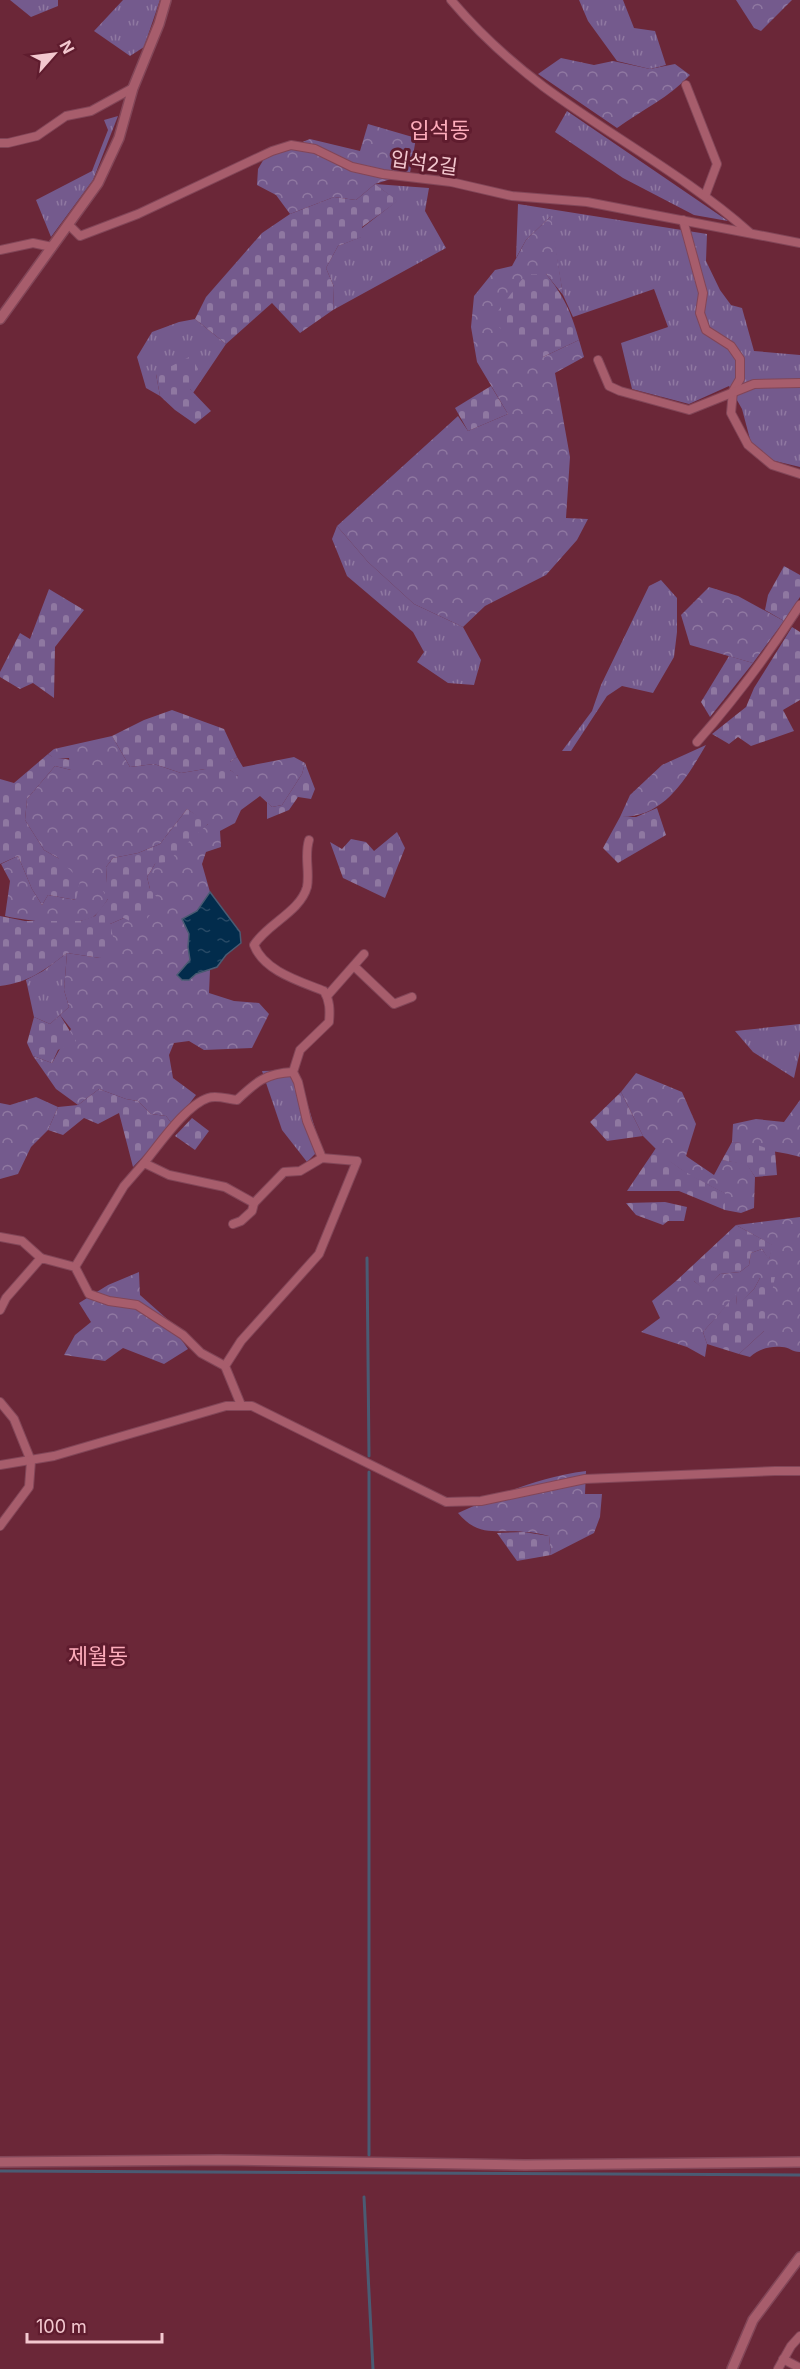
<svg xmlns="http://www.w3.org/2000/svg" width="800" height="2369" font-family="Inter,'Noto Sans KR',sans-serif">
	<defs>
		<pattern id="grass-tufts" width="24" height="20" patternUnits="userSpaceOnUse" patternTransform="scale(1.5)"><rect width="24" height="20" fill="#745a8d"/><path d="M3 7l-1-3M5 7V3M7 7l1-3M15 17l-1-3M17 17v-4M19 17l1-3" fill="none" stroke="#8f78a1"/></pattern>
		<pattern id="forest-crowns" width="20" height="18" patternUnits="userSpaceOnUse" patternTransform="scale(1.5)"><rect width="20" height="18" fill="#745a8d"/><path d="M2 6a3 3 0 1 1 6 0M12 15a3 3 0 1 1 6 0" fill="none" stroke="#8f78a1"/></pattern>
		<pattern id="cemetery-stones" width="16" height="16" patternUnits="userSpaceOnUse" patternTransform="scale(1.5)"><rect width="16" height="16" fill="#745a8d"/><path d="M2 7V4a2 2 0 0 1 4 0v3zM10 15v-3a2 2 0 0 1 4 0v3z" fill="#8f78a1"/></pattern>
		<pattern id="water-ripples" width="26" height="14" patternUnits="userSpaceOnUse" patternTransform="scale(1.5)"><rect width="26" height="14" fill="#022c4c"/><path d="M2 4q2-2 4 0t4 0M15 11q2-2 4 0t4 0" fill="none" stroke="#274965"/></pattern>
	</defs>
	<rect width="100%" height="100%" fill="#6b2738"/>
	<g fill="url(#grass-tufts)">
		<polygon points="10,0 58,0 58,6 31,17"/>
		<polygon points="123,0 160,0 144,47 130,56 94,31"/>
		<polygon points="579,0 623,0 634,28 655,31 666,65 650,69 617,61 588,21"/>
		<polygon points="567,111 728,221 694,215 623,178 555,132"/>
		<polygon points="118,116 93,180 51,237 36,200 92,171 108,130 104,120"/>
		<polygon points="375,184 429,188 425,211 446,248 333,310 334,287 326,268 338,246 361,237 362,228 397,201"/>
		<polygon points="518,204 707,234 706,261 720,290 731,305 742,308 754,351 800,355 800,467 771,460 751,443 742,409 729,386 689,404 632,389 621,343 668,327 654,289 573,317 563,295 550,217 526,240 516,258"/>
		<polygon points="195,319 226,344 193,393 190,389 156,374 160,396 146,388 137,357 152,332 179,322"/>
		<polygon points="337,526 368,562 414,604 463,627 481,660 474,685 448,683 417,662 424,652 413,632 347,576 332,539"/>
		<polygon points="661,580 677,598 677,632 674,657 653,693 622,686 607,696 571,751 562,751 592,711 601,685 649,586"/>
		<polygon points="67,953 64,990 69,1007 50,1024 34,1017 26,980 43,971"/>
		<polygon points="800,1024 800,1051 794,1078 753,1052 735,1031"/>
		<polygon points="297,1070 321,1148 307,1162 282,1130 262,1071"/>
	</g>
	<g fill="url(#forest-crowns)">
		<polygon points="736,0 792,0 761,31 754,28"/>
		<path d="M 561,58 L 594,65 L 613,61 L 650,69 L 675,64 L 690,75 C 670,97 642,110 617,128 L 538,74 Z"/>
		<polygon points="368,124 416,138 410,173 375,184 356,200 334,197 290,214 276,195 257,185 258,169 265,157 310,139 360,151"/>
		<polygon points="551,216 563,295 546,274 543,357 579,340 584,357 555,373 570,457 566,518 588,519 577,540 546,575 485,606 463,627 414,604 368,562 337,526 458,416 468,431 508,414 477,362 471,327 474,296 495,270 512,266 526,240"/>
		<polygon points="709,587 738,596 784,621 753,663 690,645 681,615"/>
		<path d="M 112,736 L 130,767 L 154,764 L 181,773 L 205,769 L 238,776 L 230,770 L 230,762 L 237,757 L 243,767 L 294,757 L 305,763 L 302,774 L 282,805 L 272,807 L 260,796 L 241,810 L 235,823 L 220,831 L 221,847 L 206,852 L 202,864 L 210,892 L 203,904 L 184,924 L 189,934 L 189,980 L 196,974 L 210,970 L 209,993 L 234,1001 L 259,1003 L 269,1014 L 252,1048 L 204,1050 L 189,1041 L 174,1043 L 169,1055 L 173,1078 L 196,1095 L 173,1125 L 166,1116 L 151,1114 L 138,1101 L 126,1099 L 99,1089 L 78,1105 L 56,1089 L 33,1056 L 52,1063 L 71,1029 L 60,1015 L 69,1007 L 64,990 L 67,953 L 100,958 L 110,924 L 124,918 L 150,889 L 147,877 L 155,864 L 208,824 L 187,809 L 160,844 L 138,853 L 113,858 L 106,867 L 108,899 C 104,905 99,913 93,917 C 73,927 27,921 5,916 L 10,881 L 1,864 L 18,856 L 32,889 L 42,905 L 48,895 L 76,900 L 58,858 L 44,850 L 25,820 L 27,799 L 55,766 L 71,770 L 69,758 L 55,759 L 48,754 L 54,749 Z"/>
		<path d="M 706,745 C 686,779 664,818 620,817 L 630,795 L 662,765 Z"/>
		<polygon points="636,1073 682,1092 696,1124 686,1156 714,1175 722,1160 747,1164 755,1177 754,1208 741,1213 725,1210 724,1193 689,1175 666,1159 643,1136 621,1092"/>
		<polygon points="36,1097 58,1107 48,1130 31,1147 18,1174 0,1179 0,1103 10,1105"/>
		<path d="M 800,1100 L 800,1157 C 788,1153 778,1153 766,1149 C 752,1146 747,1143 732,1142 L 733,1124 L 756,1119 L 784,1122 Z"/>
		<path d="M 800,1217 L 800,1352 C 792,1352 789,1347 782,1347 C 769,1346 759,1349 750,1357 L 739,1354 L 764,1331 L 760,1278 L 754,1289 L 737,1306 L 736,1295 L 703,1332 L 707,1344 L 705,1357 L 687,1347 L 641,1332 L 660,1318 L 652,1301 L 676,1281 L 694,1281 L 704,1289 L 720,1274 L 740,1272 L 749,1265 L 751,1253 L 762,1249 L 769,1259 L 772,1245 L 736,1225 Z"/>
		<polygon points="139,1272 140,1295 166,1318 188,1349 164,1364 123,1348 105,1361 64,1355 75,1335 91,1322 79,1303 108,1285"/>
		<path d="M 586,1471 L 585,1494 L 602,1494 L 600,1517 L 594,1533 L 551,1555 L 549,1536 C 541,1534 533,1532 524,1532 C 496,1529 479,1538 458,1513 C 502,1494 538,1477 586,1471 Z"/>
	</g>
	<g fill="url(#cemetery-stones)">
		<polygon points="375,184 398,201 362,227 362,237 338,246 326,268 334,287 333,310 300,333 272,303 226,344 195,319 206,297 262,233 290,214 334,197 356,200"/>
		<path d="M 526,274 L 546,274 C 564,296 571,312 579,340 L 543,357 L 519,344 L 493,322 L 495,315 Z"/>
		<polygon points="191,356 198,369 190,389 211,411 195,424 175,410 160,396 156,374"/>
		<polygon points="491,386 508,414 468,431 455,408"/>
		<polygon points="784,566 800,575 800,597 784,621 765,610 768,595"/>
		<polygon points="49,589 84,610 55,647 54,698 33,683 20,689 0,677 0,672 20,633 30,639"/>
		<polygon points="792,627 800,632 800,700 783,710 794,731 751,746 738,737 729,744 712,734 746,707 754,688"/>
		<polygon points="729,656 753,663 710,717 701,702"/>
		<polygon points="172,710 224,729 237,757 230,762 230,770 238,775 222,786 205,769 181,773 154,764 130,767 112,736 144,720"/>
		<path d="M 48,754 C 57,761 67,757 77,762 L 71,770 L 55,766 L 27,799 L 25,820 L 44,850 L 58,858 L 80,880 L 76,900 L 48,895 L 42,905 L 32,889 L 18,856 L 0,864 L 0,779 L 14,783 Z"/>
		<polygon points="305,763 315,789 311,799 298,797 289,810 267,819 267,802 272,807 282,805 302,774"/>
		<polygon points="657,808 666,835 618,863 603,848 620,817 636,817"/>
		<path d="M 187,809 L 209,823 L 167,862 L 155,864 L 147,877 L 150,889 L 160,901 L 141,927 L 124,918 L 110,924 L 115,945 L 100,958 L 67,953 C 43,971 30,982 0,986 L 0,916 L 25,921 L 80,921 L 95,916 L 108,899 L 101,888 L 107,884 L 106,867 L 113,858 L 138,853 L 160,844 Z"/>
		<polygon points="397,832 405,848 385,898 343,878 330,842 342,849 351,839 366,842 374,851"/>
		<polygon points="60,1015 76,1041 58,1050 52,1063 33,1056 27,1043 34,1017 50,1024"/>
		<polygon points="99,1089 126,1099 138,1101 151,1114 166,1116 173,1125 133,1167 119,1113 98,1124 84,1118 63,1135 48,1130 58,1107 78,1105"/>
		<polygon points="621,1092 643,1136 607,1141 590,1122"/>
		<polygon points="192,1118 209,1131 195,1150 175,1136"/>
		<polygon points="732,1142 751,1143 775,1151 777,1175 755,1177 747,1165 722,1160"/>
		<path d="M 656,1148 C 675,1169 700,1180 725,1193 L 725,1210 L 679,1191 L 627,1191 Z"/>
		<polygon points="665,1202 687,1207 684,1221 668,1221 663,1225 636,1215 626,1203"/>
		<polygon points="736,1225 773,1245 769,1260 762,1249 751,1253 749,1265 740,1272 720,1274 704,1290 694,1281 676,1281"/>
		<polygon points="775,1277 764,1331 739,1354 707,1344 703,1332 736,1294 737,1305 754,1289 760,1278"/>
		<polygon points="524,1532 549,1536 551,1555 517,1561 497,1533"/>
	</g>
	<polygon fill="url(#water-ripples)" stroke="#4a5b73" stroke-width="1.5" points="210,892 240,932 241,943 226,955 217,967 196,974 189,980 182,980 177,975 190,960 188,947 189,934 182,919 197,911"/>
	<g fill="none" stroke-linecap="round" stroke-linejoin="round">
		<g stroke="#4a5b73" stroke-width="3">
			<polyline points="367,1258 369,1456"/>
			<polyline points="369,2155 369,1472"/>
			<polyline points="0,2171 800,2175"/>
			<polyline points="364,2197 373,2369"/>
		</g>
		<defs>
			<g id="minor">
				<path d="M 451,0 C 478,32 511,62 544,87 C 612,137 687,177 749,232"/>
				<polyline points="686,85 717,164 705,196"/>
				<polyline points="0,143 8,143 37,136 66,116 91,111 133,88"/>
				<polyline points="683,220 703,293 700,313 706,330 731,346 740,359 740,379 733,391 731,413 748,445 772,465 800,474"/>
				<polyline points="68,224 80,236 138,214 272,151 291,145 315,149 352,167 383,174 451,182 512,196 587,202 800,243"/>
				<polyline points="0,250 33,243 52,247"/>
				<polyline points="598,360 609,386 620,391 689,410 754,384 800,383"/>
				<path d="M 697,742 C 735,699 769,653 800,605"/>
				<path d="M 309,840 C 304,856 310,871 307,887 C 300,912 267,924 254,945 C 264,971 299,981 324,991 C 330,1001 330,1010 329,1022 L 300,1050 L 293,1072 L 298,1082 L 307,1121 L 322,1158"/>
				<polyline points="354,966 394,1004 412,997"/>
				<polyline points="327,996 364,954"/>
				<path d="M 144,1163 C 159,1145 186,1105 208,1098 C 217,1095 227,1099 237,1100 C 256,1082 266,1073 293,1072"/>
				<polyline points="233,1224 241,1221 252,1211 254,1203 284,1172 300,1171 322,1158 357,1161 319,1254 241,1341 225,1366 241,1405"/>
				<polyline points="0,1237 22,1241 41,1258"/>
				<polyline points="75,1267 124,1186 144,1163 169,1175 225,1187 254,1203"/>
				<polyline points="0,1310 6,1298 41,1258 75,1267 89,1294 109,1301 137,1305 183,1335 201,1353 225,1366"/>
				<polyline points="0,1402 14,1419 31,1461 29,1487 0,1526"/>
				<polyline points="0,1465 54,1456 226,1406 252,1406 446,1502 481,1501 585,1479 775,1471 800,1471"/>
				<polyline points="783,2359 800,2368"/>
				<polyline points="778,2369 791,2346 800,2336"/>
			</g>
			<g id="tertiary">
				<polyline points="0,319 98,183 119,138 133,88 159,24 166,0"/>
				<polyline points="0,2162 219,2160 525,2165 800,2162"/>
				<polyline points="732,2369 753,2320 800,2257"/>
			</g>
		</defs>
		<use href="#minor" stroke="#824658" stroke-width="10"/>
		<use href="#tertiary" stroke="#824658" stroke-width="12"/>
		<use href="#minor" stroke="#a75d6c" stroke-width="8"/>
		<use href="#tertiary" stroke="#a75d6c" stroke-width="9"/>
	</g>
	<g text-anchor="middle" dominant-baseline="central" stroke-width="6" stroke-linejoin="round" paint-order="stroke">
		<g font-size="20" fill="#f3c8cf" stroke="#5f1c2e">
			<text transform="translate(424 163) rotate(8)">입석2길</text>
		</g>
		<g font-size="22" fill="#feacbb" stroke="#5f1c2e">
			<text x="440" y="130">입석동</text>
			<text x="98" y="1656">제월동</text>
		</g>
	</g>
	<g transform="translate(54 54) rotate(62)" stroke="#5f1c2e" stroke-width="4.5" paint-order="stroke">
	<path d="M0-4.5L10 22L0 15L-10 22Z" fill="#f3c8cf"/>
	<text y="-9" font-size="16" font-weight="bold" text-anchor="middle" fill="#f3c8cf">N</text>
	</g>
	<path d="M27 2333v9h135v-9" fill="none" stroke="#f3c8cf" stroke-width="3"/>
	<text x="36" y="2333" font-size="18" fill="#f3c8cf" stroke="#5f1c2e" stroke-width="4.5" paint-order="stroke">100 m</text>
</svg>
